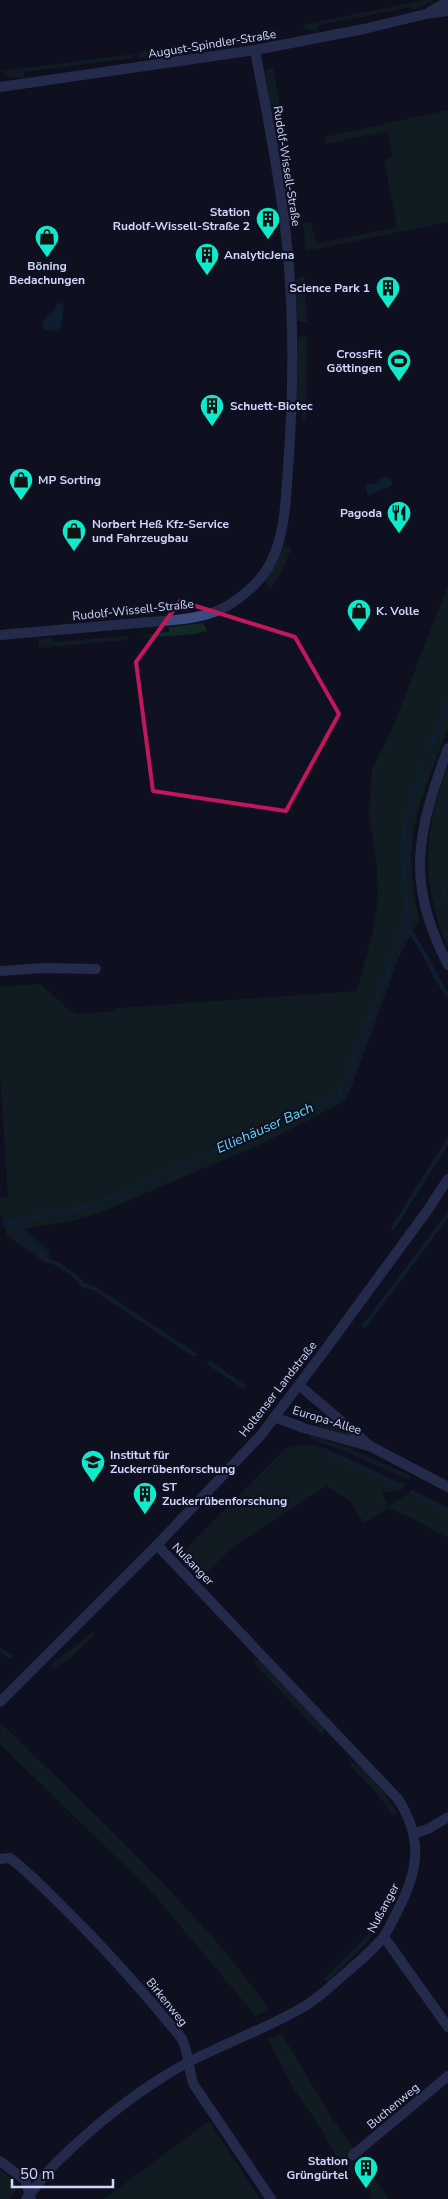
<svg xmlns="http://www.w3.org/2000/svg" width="448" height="2199" font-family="'Nunito Sans',sans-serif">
	<rect width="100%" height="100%" fill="#0f1021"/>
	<g fill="#122a24">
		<polygon points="425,0 434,0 412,10 411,7 320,25 316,31 306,30 302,25"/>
		<polygon points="279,29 275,39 175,56 174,53 163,54 162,52 138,59 137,53"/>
		<path d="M 134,54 L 134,58 L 24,72 L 24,77 C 14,78 8,78 1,71 Z"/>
		<polygon points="273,68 294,184 290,183 286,158 281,158 265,74 266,70"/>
		<polygon points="448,110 448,222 306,251 303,223 311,222 316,244 397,227 384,160 393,157 388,131 325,144 324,137"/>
		<polygon points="304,276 307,322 297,321 295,280"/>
		<polygon points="302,336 307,336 306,422 302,421 303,404 297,404 298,339"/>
		<polygon points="282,547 292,547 280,575 270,590 265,581 273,569"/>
		<polygon points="448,586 448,727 420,803 413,831 411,858 413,890 419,919 398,959 350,1091 343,1102 266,1142 99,1213 76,1220 24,1229 51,1252 46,1263 7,1236 3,1218 0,1215 0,1198 8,1196 0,1075 0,987 40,984 67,1008 77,1014 117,1011 117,1008 357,991 373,931 378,898 377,865 369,814 372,770 392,729"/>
		<polygon points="203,623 207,631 194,634 143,638 143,635 169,632 169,627"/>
		<polygon points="128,636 127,640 38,648 39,639 53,637 53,642"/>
		<path d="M 448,766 L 448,948 C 420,883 423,831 448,766 Z"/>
		<polygon points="309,1408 322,1413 354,1437 313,1424 306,1421 301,1413 302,1410"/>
		<polygon points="310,1435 349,1448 411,1476 409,1480 347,1452 309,1438"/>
		<polygon points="308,1445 325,1448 406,1485 399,1490 382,1493 388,1507 413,1490 448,1508 448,1538 414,1519 388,1508 364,1523 349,1500 326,1486 231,1548 203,1576 181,1554 285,1449 292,1446"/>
		<polygon points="93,1632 95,1634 69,1659 54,1668 50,1665"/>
		<polygon points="258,1659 324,1729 323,1736 254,1663"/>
		<path d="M 1,1723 C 49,1770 98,1817 145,1865 C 190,1911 233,1957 269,2010 L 256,2016 L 152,1892 L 0,1744 Z"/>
		<polygon points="352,1763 357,1764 382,1790 397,1813 393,1816 375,1791 350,1766"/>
		<polygon points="384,1910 388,1913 368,1941 328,1982 324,1979 367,1936"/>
		<polygon points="282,2034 332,2118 389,2199 371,2199 371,2191 357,2170 354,2176 339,2155 337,2157 322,2130 293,2088 268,2039"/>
		<polygon points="209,2121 260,2199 104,2199 201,2127"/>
		<polygon points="0,2170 16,2182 16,2191 9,2199 0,2199"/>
	</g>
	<g fill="#0e2d40">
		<path d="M 59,303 L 63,304 L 64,306 L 61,327 L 56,331 L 46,330 L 42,326 C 44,315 54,316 56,304 Z"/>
		<polygon points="383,477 388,477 392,482 391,486 370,495 366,493 367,483 374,484"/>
	</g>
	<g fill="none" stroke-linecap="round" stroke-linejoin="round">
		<g stroke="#0e2d40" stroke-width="4">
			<polyline points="429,751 448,701"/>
			<polyline points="435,904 440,902 448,885"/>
			<polyline points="408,919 402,851 406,817 423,767"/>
			<path d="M 406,928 C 425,947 432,974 448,996"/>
			<path d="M 10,1223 L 48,1261 C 57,1262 78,1277 83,1285 L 94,1288 L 195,1355"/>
			<polyline points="5,1224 94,1205 339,1095 389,969 390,958 399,938 399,934 406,928 412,913"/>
			<polyline points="393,1228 448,1141"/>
			<polyline points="364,1326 448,1215"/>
			<polyline points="209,1363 243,1386"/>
			<polyline points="325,1451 399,1486"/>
			<polyline points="412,1492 448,1512"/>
			<polyline points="0,1650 10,1656"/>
		</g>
		<g stroke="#3d4a7d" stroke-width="10">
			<polyline points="431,11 448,2"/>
			<polyline points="0,87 255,50 364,29 426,14 448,11"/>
			<path d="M 0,635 C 46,631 92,627 138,623 C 167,620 203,621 229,605 C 245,595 263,579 271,562 C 287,530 286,489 289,454 C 294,378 294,302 285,227 C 278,167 266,109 255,50"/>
			<polyline points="0,971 43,968 96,969"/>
			<polyline points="299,1385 369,1445"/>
			<polyline points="274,1417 304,1428 372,1447 448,1487"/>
			<polyline points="413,1834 428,1829 448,1817"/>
			<path d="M 0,1859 L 10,1858 C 32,1875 52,1896 72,1916 C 111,1955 147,1996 182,2039 C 189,2054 188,2070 194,2085 L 271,2199"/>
			<polyline points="384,1937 448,2027"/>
			<polyline points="353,2155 448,2076"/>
			<polyline points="0,2161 25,2180 31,2199"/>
			<path d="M 26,2199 C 37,2186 47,2171 60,2159 C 92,2128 126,2100 163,2077 C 208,2048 260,2033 305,2006 C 320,1997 333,1984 346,1973 C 359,1962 371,1951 382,1939 C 388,1931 392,1921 397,1912 C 418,1872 424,1839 398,1799 L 157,1545"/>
		</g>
		<g stroke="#3d4a7d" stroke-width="10">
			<path d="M 448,748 C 417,833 405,881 448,965"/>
			<polyline points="0,1702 157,1545 261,1435 328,1346 427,1211 448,1179"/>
		</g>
	</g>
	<path d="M0 0H448V2199H0ZM 180,601 L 295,637 L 339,714 L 286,811 L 153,791 L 136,662 Z" fill="#0f1021" fill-opacity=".55" fill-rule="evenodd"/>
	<path fill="none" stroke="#c2185b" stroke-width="4" stroke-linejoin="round" d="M 180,601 L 295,637 L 339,714 L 286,811 L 153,791 L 136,662 Z"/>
	<defs>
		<symbol id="building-pin" viewBox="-11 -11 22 30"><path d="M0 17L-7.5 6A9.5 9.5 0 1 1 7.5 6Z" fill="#0febca" stroke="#0f1021"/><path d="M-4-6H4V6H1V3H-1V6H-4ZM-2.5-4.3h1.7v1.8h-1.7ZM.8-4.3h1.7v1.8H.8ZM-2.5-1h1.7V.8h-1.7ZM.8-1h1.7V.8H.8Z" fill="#111"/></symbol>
		<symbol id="shop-pin" viewBox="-11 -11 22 30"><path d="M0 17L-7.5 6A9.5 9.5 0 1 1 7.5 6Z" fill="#0febca" stroke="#0f1021"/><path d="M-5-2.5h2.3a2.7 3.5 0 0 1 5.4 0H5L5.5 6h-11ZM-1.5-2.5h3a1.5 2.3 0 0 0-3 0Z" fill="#111"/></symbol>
		<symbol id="stadium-pin" viewBox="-11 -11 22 30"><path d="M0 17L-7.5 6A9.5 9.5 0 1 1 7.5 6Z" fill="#0febca" stroke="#0f1021"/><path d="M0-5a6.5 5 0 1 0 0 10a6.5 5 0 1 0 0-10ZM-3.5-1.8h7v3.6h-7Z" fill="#111"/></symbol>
		<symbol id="restaurant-pin" viewBox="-11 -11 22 30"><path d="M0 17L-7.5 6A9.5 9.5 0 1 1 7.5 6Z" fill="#0febca" stroke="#0f1021"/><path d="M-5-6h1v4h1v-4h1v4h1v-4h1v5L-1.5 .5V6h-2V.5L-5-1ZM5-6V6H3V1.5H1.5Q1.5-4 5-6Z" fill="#111"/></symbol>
		<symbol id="university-pin" viewBox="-11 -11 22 30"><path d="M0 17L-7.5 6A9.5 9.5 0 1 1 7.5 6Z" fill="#0febca" stroke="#0f1021"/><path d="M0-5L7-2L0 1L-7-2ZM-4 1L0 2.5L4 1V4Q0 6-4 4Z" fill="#111"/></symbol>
	</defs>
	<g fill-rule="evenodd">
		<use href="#building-pin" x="254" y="205" width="28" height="38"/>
		<use href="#shop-pin" x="33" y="223" width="28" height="38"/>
		<use href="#building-pin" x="193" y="241" width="28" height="38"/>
		<use href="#building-pin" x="374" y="274" width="28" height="38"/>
		<use href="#stadium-pin" x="385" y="347" width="28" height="38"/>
		<use href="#building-pin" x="198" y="392" width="28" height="38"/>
		<use href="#shop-pin" x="7" y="466" width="28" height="38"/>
		<use href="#restaurant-pin" x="385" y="499" width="28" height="38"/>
		<use href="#shop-pin" x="60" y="517" width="28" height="38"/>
		<use href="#shop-pin" x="345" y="597" width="28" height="38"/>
		<use href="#university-pin" x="79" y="1448" width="28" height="38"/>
		<use href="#building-pin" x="131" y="1480" width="28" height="38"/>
		<use href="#building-pin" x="352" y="2154" width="28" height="38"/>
	</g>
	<g text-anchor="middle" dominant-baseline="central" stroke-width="4.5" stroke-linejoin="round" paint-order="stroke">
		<g font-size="12" fill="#d1d7fc" stroke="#0f1021">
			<text transform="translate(212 44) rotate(-9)">August-Spindler-Straße</text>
			<text transform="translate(287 166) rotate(81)">Rudolf-Wissell-Straße</text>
			<text transform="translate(133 610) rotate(-6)">Rudolf-Wissell-Straße</text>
			<text transform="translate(278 1389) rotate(-52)">Holtenser Landstraße</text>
			<text transform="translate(327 1420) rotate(17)">Europa-Allee</text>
			<text transform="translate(193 1564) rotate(46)">Nußanger</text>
			<text transform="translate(383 1908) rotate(-62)">Nußanger</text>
			<text transform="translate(167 2002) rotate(51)">Birkenweg</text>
			<text transform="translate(393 2106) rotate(-40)">Buchenweg</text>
		</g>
		<g font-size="12" font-weight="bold" fill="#d1d7fc" stroke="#0f1021" text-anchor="start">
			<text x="250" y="212" text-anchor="end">Station<tspan x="250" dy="14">Rudolf-Wissell-Straße 2</tspan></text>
			<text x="224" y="255">AnalyticJena</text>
			<text x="47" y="266" text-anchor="middle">Böning<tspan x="47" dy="14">Bedachungen</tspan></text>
			<text x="370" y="288" text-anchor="end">Science Park 1</text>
			<text x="382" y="354" text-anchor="end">CrossFit<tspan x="382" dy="14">Göttingen</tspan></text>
			<text x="230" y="406">Schuett-Biotec</text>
			<text x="38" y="480">MP Sorting</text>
			<text x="382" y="513" text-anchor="end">Pagoda</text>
			<text x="92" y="524">Norbert Heß Kfz-Service<tspan x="92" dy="14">und Fahrzeugbau</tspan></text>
			<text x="376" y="611">K. Volle</text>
			<text x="110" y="1455">Institut für<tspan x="110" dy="14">Zuckerrübenforschung</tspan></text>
			<text x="162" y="1487">ST<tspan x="162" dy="14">Zuckerrübenforschung</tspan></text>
			<text x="348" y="2161" text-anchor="end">Station<tspan x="348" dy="14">Grüngürtel</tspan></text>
		</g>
		<g font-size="14" font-style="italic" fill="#66d7f5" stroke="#0f1021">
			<text transform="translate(265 1128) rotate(-24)">Elliehäuser Bach</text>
		</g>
	</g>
	<path d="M12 2179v8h101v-8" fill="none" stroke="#d1d7fc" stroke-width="2.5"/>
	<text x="20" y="2179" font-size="15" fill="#d1d7fc" stroke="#0f1021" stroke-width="4" paint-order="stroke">50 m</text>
</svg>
